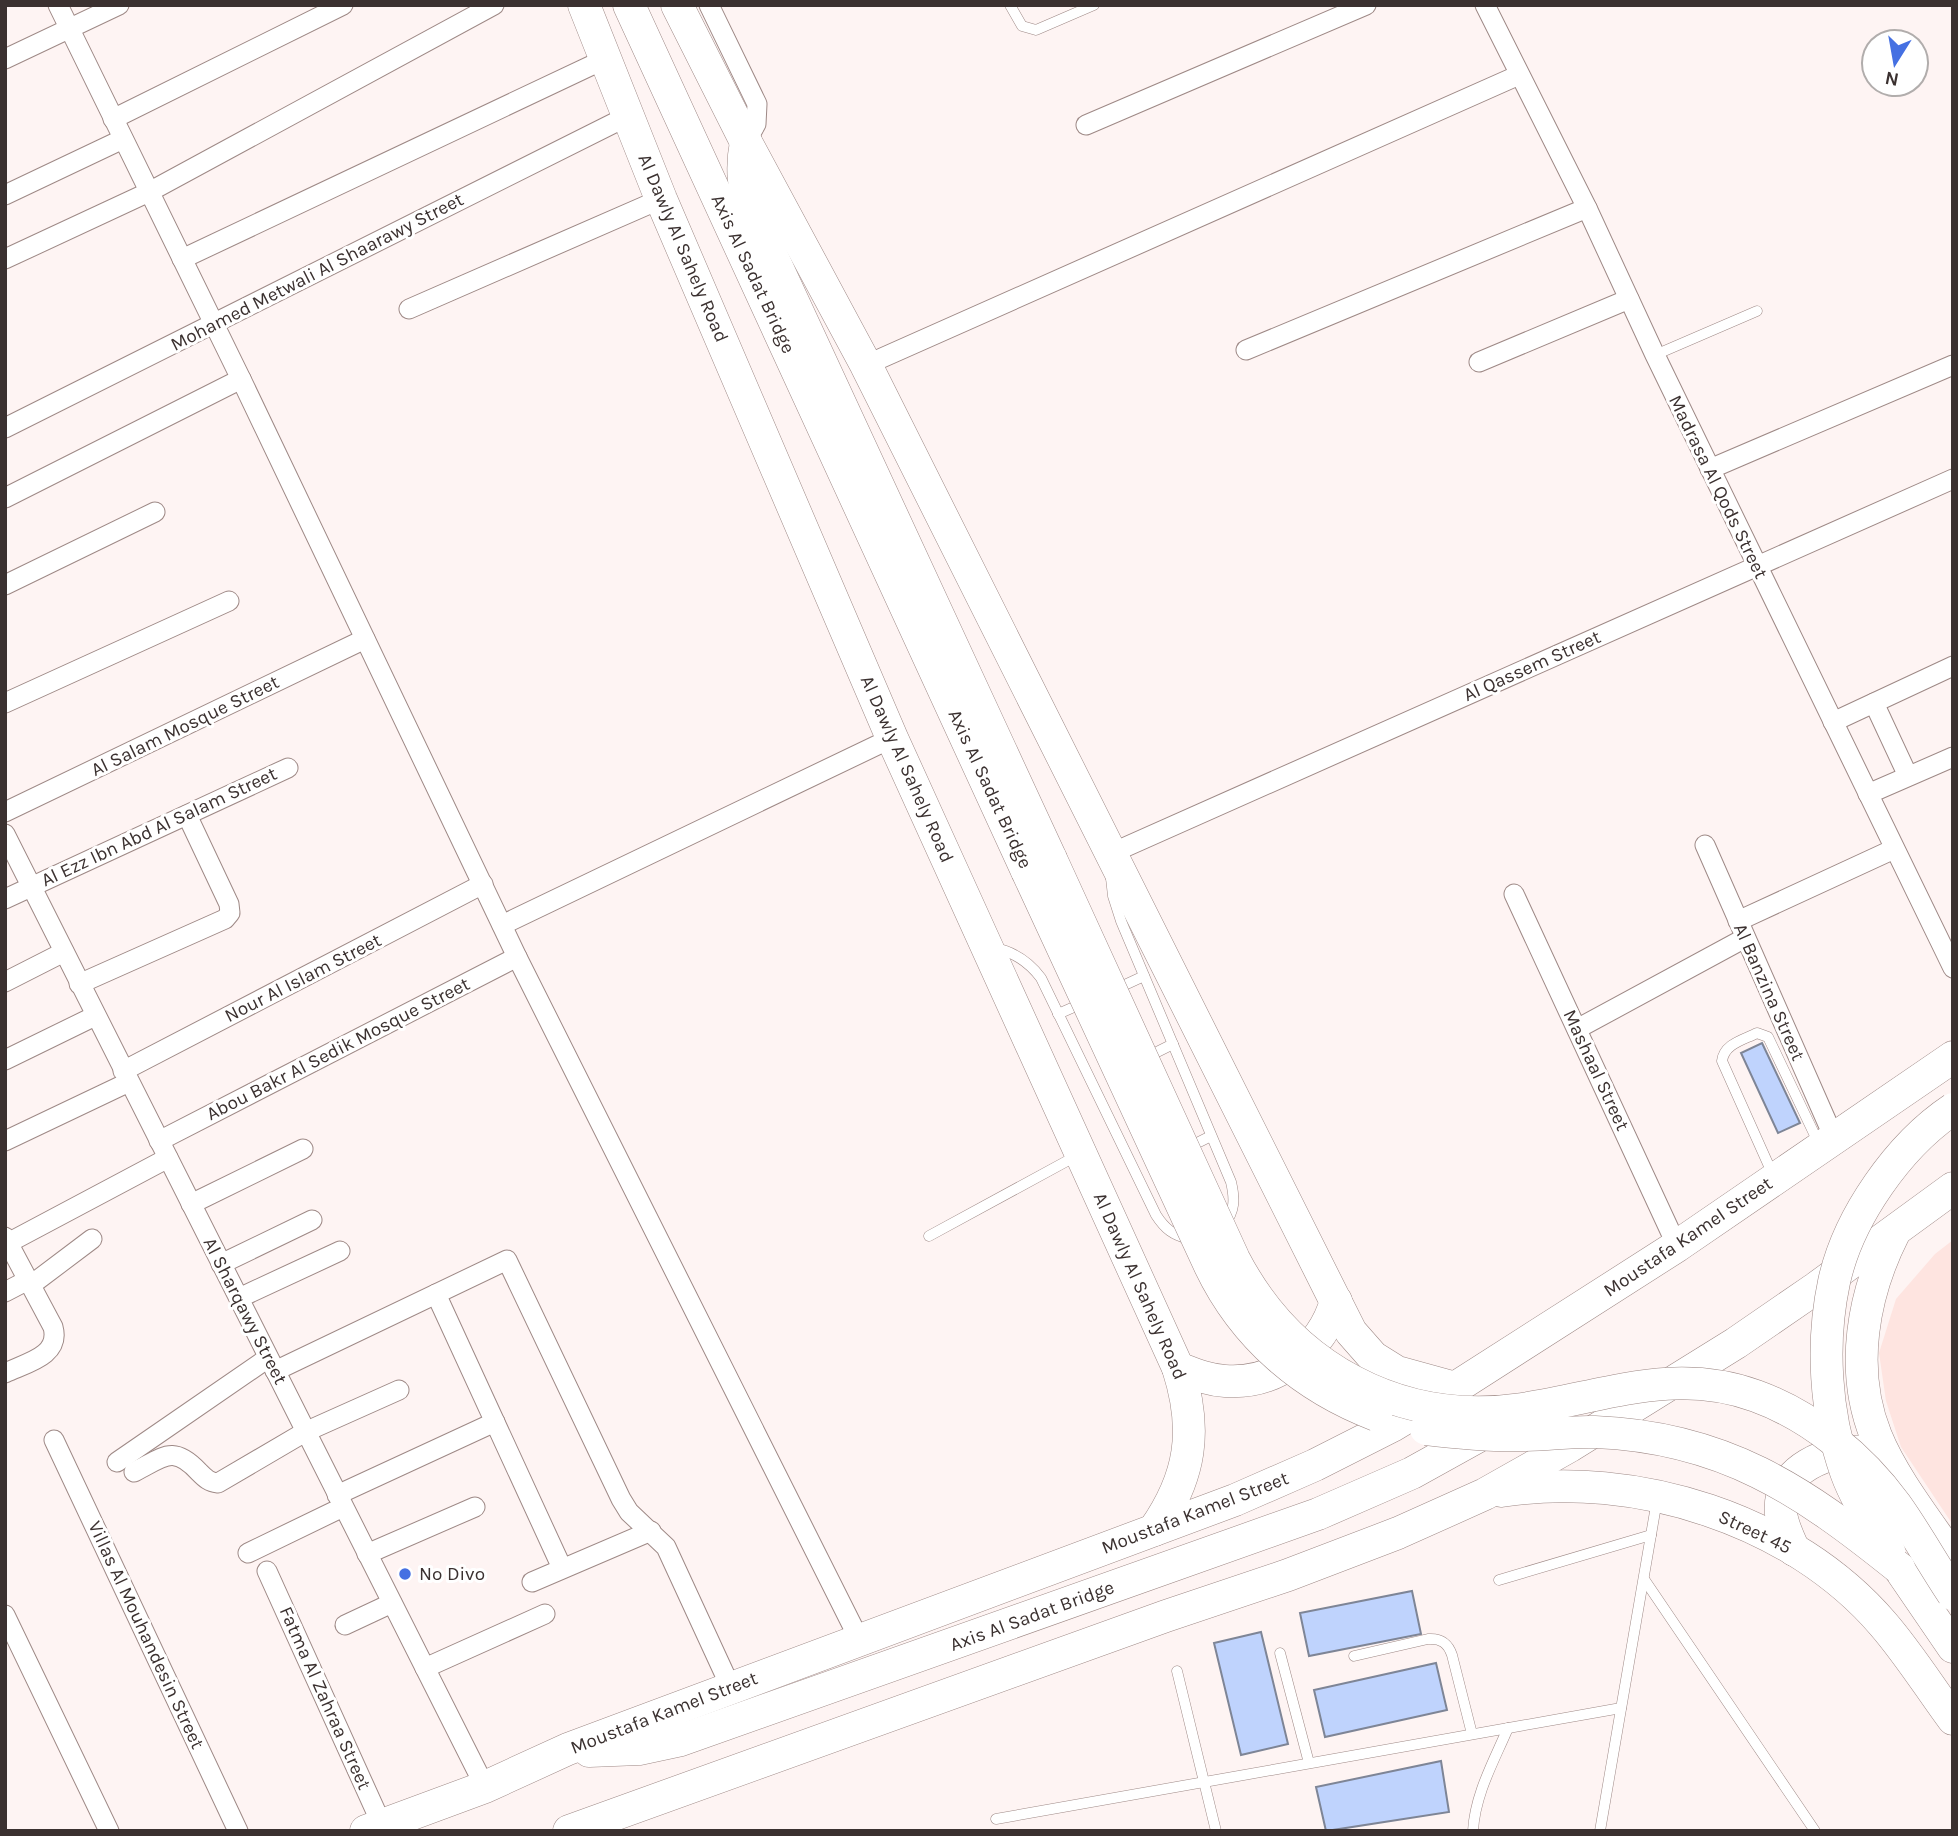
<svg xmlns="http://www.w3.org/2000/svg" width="1958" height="1836" font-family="Karla,sans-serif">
	<rect width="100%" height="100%" fill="#fef4f3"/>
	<polygon fill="#fee4e0" points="1953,1240 1953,1525 1901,1447 1886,1401 1879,1353 1896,1299 1935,1254"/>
	<g fill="#bfd3fd" stroke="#7e8596" stroke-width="2">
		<polygon points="1762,1043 1800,1123 1778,1133 1741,1053"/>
		<polygon points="1412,1591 1421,1634 1309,1656 1300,1613"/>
		<polygon points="1261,1632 1288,1744 1241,1755 1214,1643"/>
		<polygon points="1436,1663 1447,1710 1325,1737 1314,1690"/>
		<polygon points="1441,1761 1449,1812 1326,1831 1316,1787"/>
	</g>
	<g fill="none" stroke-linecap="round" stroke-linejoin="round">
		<defs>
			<g id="lane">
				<polyline points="1010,5 1022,26 1036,30 1094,5"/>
				<polyline points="1655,355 1757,311"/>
				<path d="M 1111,878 L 1113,896 L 1121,921 L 1231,1182 C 1235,1199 1235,1211 1224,1225"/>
				<path d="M 995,948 C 1014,952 1029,962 1041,978 L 1156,1215 C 1165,1229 1173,1235 1189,1239"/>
				<polyline points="1116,989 1144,976"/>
				<polyline points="1058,1014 1083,1003"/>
				<polyline points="1145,1058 1173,1044"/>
				<polyline points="1187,1148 1211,1136"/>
				<path d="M 1773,1175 L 1722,1061 C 1724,1044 1743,1040 1757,1033 L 1768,1037 L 1819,1144"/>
				<polyline points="929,1236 1078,1155"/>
				<polyline points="1644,1579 1815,1831"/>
				<polyline points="1499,1580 1651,1535"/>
				<polyline points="1280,1653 1309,1763"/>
				<path d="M 1354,1656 L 1428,1639 C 1441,1638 1448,1643 1452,1655 L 1472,1734"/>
				<polyline points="1177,1671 1216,1831"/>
				<polyline points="996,1819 1621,1708"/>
				<path d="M 1473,1831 C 1475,1794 1494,1761 1508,1728"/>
				<polyline points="1600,1831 1657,1500"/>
			</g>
			<g id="street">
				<polyline points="58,5 241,379 517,957 859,1639"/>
				<polyline points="709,5 757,104 756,124 746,142"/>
				<polyline points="1485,5 1587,208 1655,355 1953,968"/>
				<polyline points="5,59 119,5"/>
				<polyline points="113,119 343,5"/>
				<polyline points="1086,125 1366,5"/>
				<polyline points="5,195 123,139"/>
				<polyline points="5,259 149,192 494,5"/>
				<polyline points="182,259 605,59"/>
				<polyline points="409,309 661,199"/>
				<polyline points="1246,350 1587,208"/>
				<polyline points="1479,362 1629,299"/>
				<polyline points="866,365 1519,75"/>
				<polyline points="5,428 628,116"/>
				<polyline points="1710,469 1953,365"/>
				<polyline points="5,498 241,379"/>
				<polyline points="5,585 155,512"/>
				<polyline points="5,703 229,601"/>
				<polyline points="1874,703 1908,776"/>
				<polyline points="1833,722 1953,666"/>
				<polyline points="1868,794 1953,757"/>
				<polyline points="5,812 365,639"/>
				<polyline points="5,834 485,1787"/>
				<polyline points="1705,845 1834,1138"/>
				<polyline points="1112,853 1953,479"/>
				<polyline points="1514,894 1677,1246"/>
				<polyline points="5,899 288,768"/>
				<polyline points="1738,921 1894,849"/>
				<polyline points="502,925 892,738"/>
				<polyline points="5,982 64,952"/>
				<polyline points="79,984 225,919 230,913 229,904 187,815"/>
				<polyline points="1577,1029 1745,938"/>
				<polyline points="5,1060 95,1016"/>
				<polyline points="123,1071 483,884"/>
				<polyline points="5,1141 129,1082"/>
				<polyline points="159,1141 517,957"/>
				<polyline points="191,1204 303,1149"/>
				<path d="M 5,1237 L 53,1327 C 61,1356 26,1363 5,1373"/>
				<polyline points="8,1243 168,1158"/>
				<polyline points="221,1264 312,1220"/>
				<polyline points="31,1285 92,1239"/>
				<polyline points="5,1292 28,1280"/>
				<polyline points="436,1294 562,1568"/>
				<polyline points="239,1298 340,1251"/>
				<polyline points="275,1371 507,1260 621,1499 629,1512 666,1547 731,1688"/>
				<polyline points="54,1440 238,1831"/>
				<polyline points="117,1462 268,1358"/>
				<path d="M 134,1472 C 164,1457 173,1444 199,1472 C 206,1479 209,1482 218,1483 L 305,1432 L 399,1390"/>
				<polyline points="337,1495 495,1422"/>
				<polyline points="248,1553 343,1507"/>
				<polyline points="367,1554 475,1507"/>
				<polyline points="267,1571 382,1825"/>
				<polyline points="532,1582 651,1531"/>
				<polyline points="5,1615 109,1831"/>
				<polyline points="345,1625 392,1603"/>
				<polyline points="425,1668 545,1614"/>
			</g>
			<g id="primary">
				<path d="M 584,5 L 661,199 L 892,738 L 1178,1368 C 1198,1430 1191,1477 1154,1530"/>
				<polyline points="629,5 1027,871"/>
				<polyline points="677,5 746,142 866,365 1351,1332 1373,1357 1397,1372 1455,1388"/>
				<path d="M 746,142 C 741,168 743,188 752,213 L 1051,859"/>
				<path d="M 1894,1233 C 1863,1294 1849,1369 1876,1436 C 1893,1478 1927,1521 1953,1559"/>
				<path d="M 1178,1368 C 1194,1374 1208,1380 1225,1381 C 1277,1385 1322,1349 1336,1301"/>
				<path d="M 1501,1491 C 1635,1470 1793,1519 1883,1624 C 1909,1654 1930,1688 1953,1719"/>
				<path d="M 1794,1550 C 1789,1539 1783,1527 1781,1514 C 1776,1469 1830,1448 1866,1452"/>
				<polyline points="1899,1568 1953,1647"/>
				<polyline points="589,1751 639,1749 681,1740 1318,1514 1412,1473 1495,1427"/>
				<polyline points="366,1831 485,1787 568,1749 1235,1500 1315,1465 1392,1426 1455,1388 1677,1246 1953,1057"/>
				<polyline points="569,1831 1166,1616 1288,1575 1398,1533 1485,1494 1570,1446 1736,1343 1816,1288 1953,1188"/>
			</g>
		</defs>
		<use href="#lane" stroke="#9e8986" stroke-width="11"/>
		<use href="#street" stroke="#9e8986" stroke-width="21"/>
		<use href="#primary" stroke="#9e8986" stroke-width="33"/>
		<use href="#lane" stroke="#fff" stroke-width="10"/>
		<use href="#street" stroke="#fff" stroke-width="19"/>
		<use href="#primary" stroke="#fff" stroke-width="32"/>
		<defs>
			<g id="primary-bridge">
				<path d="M 1051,859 L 1234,1259 C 1290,1367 1399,1427 1522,1409 C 1604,1397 1673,1366 1756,1396 C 1811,1416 1861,1457 1896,1505 C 1916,1533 1933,1564 1953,1594"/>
				<path d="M 1027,871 L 1210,1266 C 1244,1337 1303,1387 1376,1415"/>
				<path d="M 1426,1429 C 1459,1433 1492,1436 1526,1435 C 1549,1435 1572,1431 1595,1432 C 1724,1437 1802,1490 1899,1568"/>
				<path d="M 1889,1551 C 1874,1526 1856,1500 1846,1472 C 1825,1413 1821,1343 1834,1282 C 1848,1217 1899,1145 1953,1109"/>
			</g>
		</defs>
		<use href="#primary-bridge" stroke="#9e8986" stroke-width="33" stroke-linecap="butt"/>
		<use href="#primary-bridge" stroke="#fff" stroke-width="32"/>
	</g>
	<circle fill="#4570e2" stroke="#fff" stroke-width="2.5" cx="405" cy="1574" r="7"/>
	<g text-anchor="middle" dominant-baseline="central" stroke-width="6" stroke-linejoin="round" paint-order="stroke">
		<g font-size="19" fill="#3b3130" stroke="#fff">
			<text transform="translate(683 248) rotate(67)">Al Dawly Al Sahely Road</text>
			<text transform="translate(317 272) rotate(-27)">Mohamed Metwali Al Shaarawy Street</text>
			<text transform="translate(753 274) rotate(65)">Axis Al Sadat Bridge</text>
			<text transform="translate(1718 487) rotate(64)">Madrasa Al Qods Street</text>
			<text transform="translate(1532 666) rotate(-24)">Al Qassem Street</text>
			<text transform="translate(185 726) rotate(-26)">Al Salam Mosque Street</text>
			<text transform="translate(907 769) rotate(66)">Al Dawly Al Sahely Road</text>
			<text transform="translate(990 789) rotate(65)">Axis Al Sadat Bridge</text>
			<text transform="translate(159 827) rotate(-25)">Al Ezz Ibn Abd Al Salam Street</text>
			<text transform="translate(303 978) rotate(-27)">Nour Al Islam Street</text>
			<text transform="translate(1769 992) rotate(66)">Al Banzina Street</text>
			<text transform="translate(338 1049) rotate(-27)">Abou Bakr Al Sedik Mosque Street</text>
			<text transform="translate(1596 1070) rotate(65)">Mashaal Street</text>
			<text transform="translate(1688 1237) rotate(-34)">Moustafa Kamel Street</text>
			<text transform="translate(1140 1286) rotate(66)">Al Dawly Al Sahely Road</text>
			<text transform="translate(245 1311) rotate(63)">Al Sharqawy Street</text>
			<text transform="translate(1195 1513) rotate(-21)">Moustafa Kamel Street</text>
			<text transform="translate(1755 1532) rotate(25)">Street 45</text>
			<text transform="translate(1032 1616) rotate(-20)">Axis Al Sadat Bridge</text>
			<text transform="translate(146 1635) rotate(65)">Villas Al Mouhandesin Street</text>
			<text transform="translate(325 1698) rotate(66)">Fatma Al Zahraa Street</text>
			<text transform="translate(664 1713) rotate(-21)">Moustafa Kamel Street</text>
		</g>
		<g font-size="19" fill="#3b3130" stroke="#fff" text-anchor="start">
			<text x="419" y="1574">No Divo</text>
		</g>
	</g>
	<rect width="1958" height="1836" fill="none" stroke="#3b3130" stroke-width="14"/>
	<g transform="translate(1895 63) rotate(191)"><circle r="33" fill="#ffffff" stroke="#b1adac" stroke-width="2"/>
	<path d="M0-5L12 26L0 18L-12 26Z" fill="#4570e2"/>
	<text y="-10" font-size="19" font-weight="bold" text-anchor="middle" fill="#3b3130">N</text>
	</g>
</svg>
